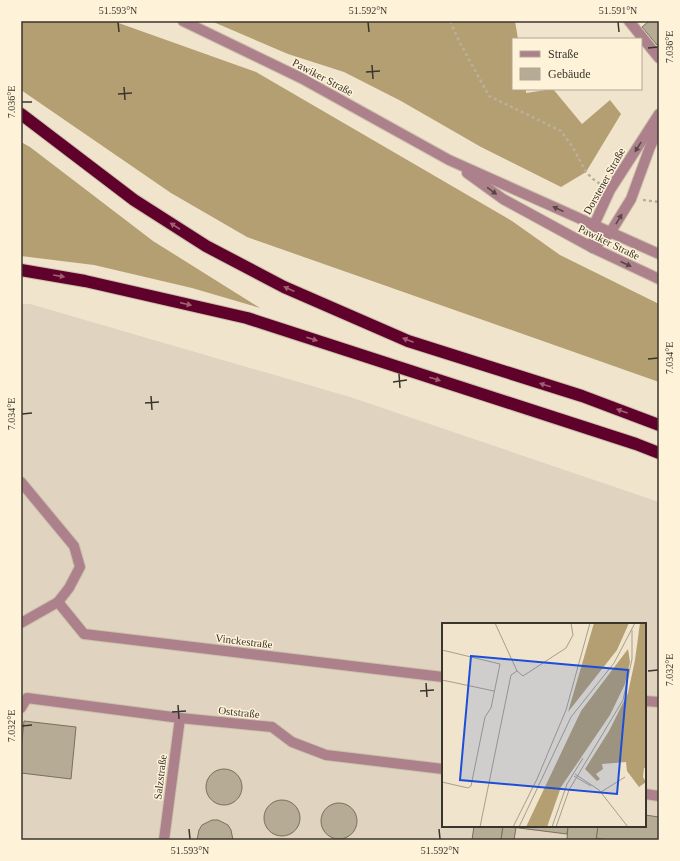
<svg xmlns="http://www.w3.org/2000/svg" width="680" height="861" font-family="Georgia,serif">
	<rect width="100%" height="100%" fill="#f0e4cc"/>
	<path fill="#e0d3c0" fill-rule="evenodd" d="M 21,304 L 30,304 L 350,397 L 659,502 L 659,840 L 21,840 ZM 443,624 L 645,624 L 645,826 L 443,826 Z"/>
	<g fill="#b49f72">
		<polygon points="21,21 113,21 256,72 512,221 560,255 659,304 659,382 247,237 171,193 21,90"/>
		<polygon points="211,21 515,21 518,39 513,39 513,89 526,89 526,93 553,89 582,124 610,100 621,114 586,172 561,187 481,147 401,101 344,72 288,54"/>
		<polygon points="21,142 30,147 153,241 260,308 192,288 94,265 21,256"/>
	</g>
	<g fill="#b6ab94" stroke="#7a6f59">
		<polygon points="649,21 659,21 659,44 657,45 642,27"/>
		<polygon points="24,721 76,727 71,779 21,773 21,750"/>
		<circle cx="224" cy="787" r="18"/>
		<circle cx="282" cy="818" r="18"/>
		<circle cx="339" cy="821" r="18"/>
		<polygon points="645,815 659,817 659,840 610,840 596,838 598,826 645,826"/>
		<polygon points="212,820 218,820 228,825 231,830 233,840 197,840 199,830 202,825"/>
		<polygon points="474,826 503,826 501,840 472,840"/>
		<polygon points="503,826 568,826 567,834"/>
		<polygon points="503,826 516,828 514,840 501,840"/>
		<polygon points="568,826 598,826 596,840 567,840"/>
	</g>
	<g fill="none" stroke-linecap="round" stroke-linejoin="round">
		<defs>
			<g id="minor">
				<polyline points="183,21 301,78 449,160 659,254"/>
				<polyline points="629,21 659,58"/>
				<polyline points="467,173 503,199 593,248 659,279"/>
				<polyline points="593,248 594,225 610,190 659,114"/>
				<polyline points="593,248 610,233 631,199 650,147 659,128"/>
				<polyline points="21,482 74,546 80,567 69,588 58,602 21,623"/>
				<polyline points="58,602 84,634 443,677"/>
				<polyline points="645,701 659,702"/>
				<polyline points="21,708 27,698 180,718 272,727 292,742 326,755 443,769"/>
				<polyline points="645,794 659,796"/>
				<polyline points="164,840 180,718"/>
			</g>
			<g id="highway">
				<polyline points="21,114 134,200 206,246 284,287 408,341 582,396 659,425"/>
				<polyline points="21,270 85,281 247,318 636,444 659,453"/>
			</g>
		</defs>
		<use href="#minor" stroke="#ccc1ac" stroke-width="12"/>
		<use href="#highway" stroke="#ccc1ac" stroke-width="14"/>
		<g stroke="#b9af9b" stroke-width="2.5" stroke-dasharray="3 3" stroke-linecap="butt">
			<polyline points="450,21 459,41 489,96 561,131 572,146 586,172 593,179 600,184"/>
			<polyline points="643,200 659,202"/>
		</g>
		<use href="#minor" stroke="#ad818b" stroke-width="10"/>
		<use href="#highway" stroke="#5f012b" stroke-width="12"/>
	</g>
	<defs><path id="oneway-solid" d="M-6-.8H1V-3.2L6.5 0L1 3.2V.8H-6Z"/></defs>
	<g fill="#574844">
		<use href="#oneway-solid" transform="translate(638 147) rotate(122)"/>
		<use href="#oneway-solid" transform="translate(492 191) rotate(36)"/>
		<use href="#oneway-solid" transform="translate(558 209) rotate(-156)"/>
		<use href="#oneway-solid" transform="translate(619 219) rotate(-59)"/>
		<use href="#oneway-solid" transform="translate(626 264) rotate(25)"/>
	</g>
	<g fill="#9f6171">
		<use href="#oneway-solid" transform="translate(175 226) rotate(-147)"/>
		<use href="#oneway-solid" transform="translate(59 276) rotate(9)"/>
		<use href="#oneway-solid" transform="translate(289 289) rotate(-156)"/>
		<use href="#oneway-solid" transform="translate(186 304) rotate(13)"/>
		<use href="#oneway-solid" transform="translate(312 339) rotate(18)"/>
		<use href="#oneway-solid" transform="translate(408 340) rotate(-159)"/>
		<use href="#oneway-solid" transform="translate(435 379) rotate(18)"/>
		<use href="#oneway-solid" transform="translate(545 385) rotate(-162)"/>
		<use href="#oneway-solid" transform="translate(622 411) rotate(-160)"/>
	</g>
	<path fill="none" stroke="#3a352c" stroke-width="1.5" d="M 118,22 L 119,32M 368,22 L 369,32M 618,22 L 619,32M 648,48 L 658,47M 372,65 L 373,79M 366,72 L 380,71M 124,87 L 125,100M 118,94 L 132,93M 22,102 L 32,102M 648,359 L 658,358M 399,374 L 400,388M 393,382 L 407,380M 151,396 L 152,410M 145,403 L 159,402M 22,414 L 32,413M 648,671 L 658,670M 426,683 L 427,697M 420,691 L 434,690M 178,705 L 179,719M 172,712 L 186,711M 22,726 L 32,725M 189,829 L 190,839M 439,829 L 440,839"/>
	<g text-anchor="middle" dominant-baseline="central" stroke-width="3" stroke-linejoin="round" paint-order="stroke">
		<g font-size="11" fill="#3a352c" stroke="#fef2d9">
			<text transform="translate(323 77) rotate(28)">Pawiker Straße</text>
			<text transform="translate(604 181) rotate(-61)">Dorstener Straße</text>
			<text transform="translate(609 242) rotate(26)">Pawiker Straße</text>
			<text transform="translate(244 641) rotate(7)">Vinckestraße</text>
			<text transform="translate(239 712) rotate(6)">Oststraße</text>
			<text transform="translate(160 777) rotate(-83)">Salzstraße</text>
		</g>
	</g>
	<g transform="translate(442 623)">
		<rect width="204" height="204" fill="#f0e4cc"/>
		<path d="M 152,0 L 187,0 L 175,27 L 126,89 ZM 198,0 L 204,0 L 204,145 L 202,145 L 201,154 L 204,159 L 197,164 L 185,148 L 184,139 L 160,141 L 161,146 L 154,151 L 158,156 L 155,158 L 143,146 L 167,108 L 186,70 L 193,37 ZM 186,26 L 188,39 L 183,61 L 168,92 L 119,164 L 105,204 L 84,204 L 139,88 Z" fill="#b49f72"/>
		<path fill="none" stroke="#a79e8c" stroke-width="1" d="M 53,0 L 75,48 L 81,53 L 124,25 L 131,12 L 129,0M 0,27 L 58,41 L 49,85 L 43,94 L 29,163 L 26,165 L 0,159M 0,57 L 52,68M 133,151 L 157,167 L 186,204M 132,153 L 149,163M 159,169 L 183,154M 38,204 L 69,52 L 75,48M 71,204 L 95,156 L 124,87 L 148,0M 77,204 L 129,94 L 172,40 L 193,0M 110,204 L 125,161 L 141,135M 114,204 L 127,167 L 181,77 L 190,36 L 190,7"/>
		<path fill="#1d4ed8" fill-opacity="0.15" stroke="#1d4ed8" stroke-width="2" d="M 29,33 L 186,47 L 175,171 L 18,157 Z"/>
		<rect width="204" height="204" fill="none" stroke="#3a352c" stroke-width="2"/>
	</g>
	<rect width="680" height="861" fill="none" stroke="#fef2d9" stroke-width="44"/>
	<rect x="512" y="38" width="130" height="52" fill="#fef2d9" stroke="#b0a694"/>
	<rect x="520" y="51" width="20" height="6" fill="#ad818b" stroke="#b0a694"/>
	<text x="548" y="58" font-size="12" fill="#3a352c">Straße</text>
	<rect x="520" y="68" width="20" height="12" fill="#b6ab94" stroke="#b0a694"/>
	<text x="548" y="78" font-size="12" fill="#3a352c">Gebäude</text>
	<rect x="22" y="22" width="636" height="817" fill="none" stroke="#3a352c" stroke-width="1.5"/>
	<g font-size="10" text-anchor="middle" fill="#3a352c">
		<text x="118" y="14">51.593°N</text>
		<text x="368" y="14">51.592°N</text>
		<text x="618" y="14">51.591°N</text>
		<text transform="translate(669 47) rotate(-90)" y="4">7.036°E</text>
		<text transform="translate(11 102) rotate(-90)" y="4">7.036°E</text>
		<text transform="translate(669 358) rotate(-90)" y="4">7.034°E</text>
		<text transform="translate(11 414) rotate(-90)" y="4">7.034°E</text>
		<text transform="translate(669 670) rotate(-90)" y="4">7.032°E</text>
		<text transform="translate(11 726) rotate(-90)" y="4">7.032°E</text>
		<text x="190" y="854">51.593°N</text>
		<text x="440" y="854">51.592°N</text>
	</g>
</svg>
